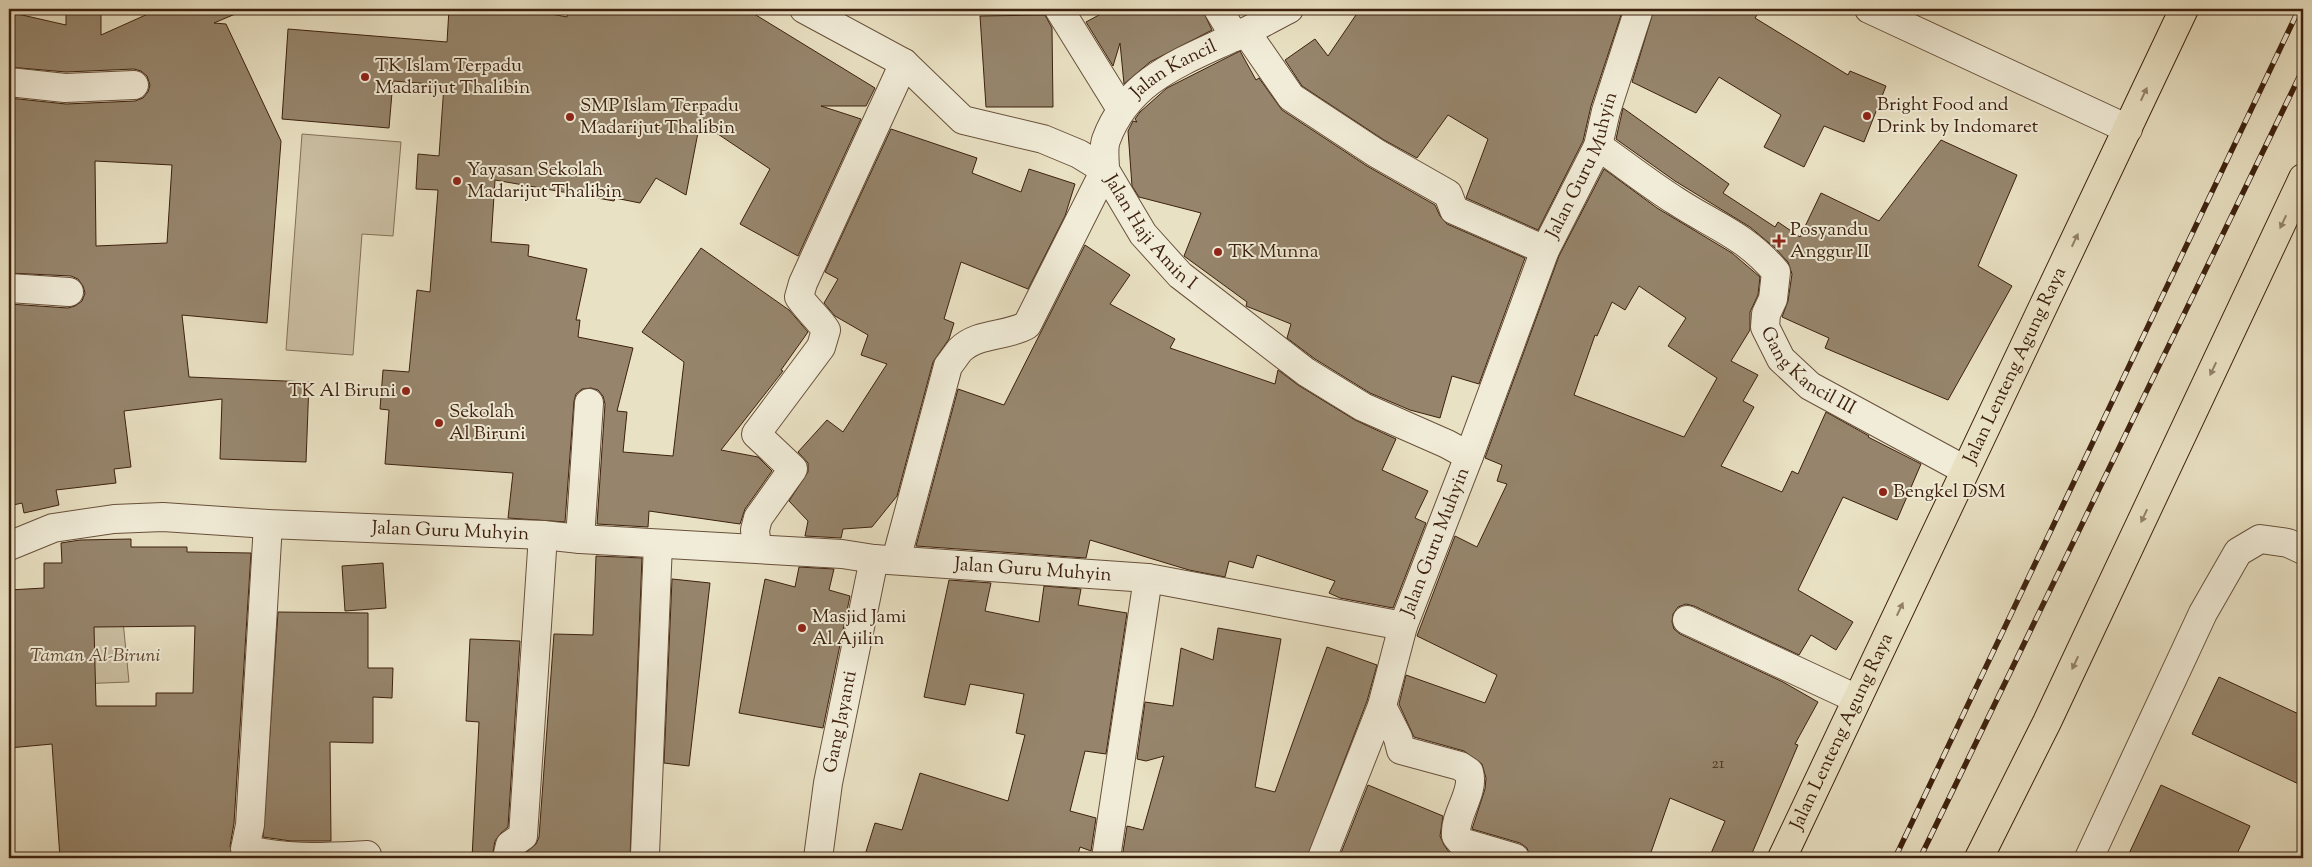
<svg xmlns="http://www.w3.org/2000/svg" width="2312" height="867" font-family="'Sorts Mill Goudy',serif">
	<rect width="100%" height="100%" fill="#e9e1c3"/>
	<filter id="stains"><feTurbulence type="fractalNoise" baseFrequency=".004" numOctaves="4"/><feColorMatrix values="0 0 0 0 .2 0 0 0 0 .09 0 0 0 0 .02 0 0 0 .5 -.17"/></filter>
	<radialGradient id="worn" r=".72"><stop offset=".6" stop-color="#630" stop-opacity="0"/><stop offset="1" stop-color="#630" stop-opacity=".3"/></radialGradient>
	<g fill="#ccc0a4" stroke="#847059">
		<polygon points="302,134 401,142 393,236 362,234 353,355 286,350"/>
		<polygon points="123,621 129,682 26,686 15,642"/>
	</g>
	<g fill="#96856c" stroke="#3d210e" fill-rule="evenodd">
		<path d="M 159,9 L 247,9 L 214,23 L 226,24 L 281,141 L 267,323 L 182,315 L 189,377 L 309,382 L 306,462 L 220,459 L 222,399 L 124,411 L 131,467 L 114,469 L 116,483 L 56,490 L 59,505 L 24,513 L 22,503 L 9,506 L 9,304 L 68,308 L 75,306 L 82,301 L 85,293 L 83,286 L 78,279 L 71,276 L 9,273 L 9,98 L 66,104 L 135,101 L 143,98 L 148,92 L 150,85 L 147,76 L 141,71 L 134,69 L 66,72 L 9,67 L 9,12 L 66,25 L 66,13 L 101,14 L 101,35 ZM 95,161 L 172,165 L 167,243 L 96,246 Z"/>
		<polygon points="449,9 530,13 530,10 567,17 569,9 734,9 751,12 875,88 866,106 821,106 861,119 798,256 740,224 770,169 700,122 686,195 656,178 640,203 615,198 614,201 495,180 491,242 529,245 528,256 587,269 576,320 580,320 578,337 633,348 617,411 627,412 623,452 673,456 684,362 642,332 701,248 789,310 808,332 781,370 783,371 721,450 758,457 772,471 745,509 740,524 649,511 648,527 597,524 605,404 603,396 598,390 591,388 582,389 576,394 574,401 565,522 508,518 513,473 385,464 389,410 380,409 383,370 409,372 417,290 430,292 438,190 416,189 418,154 439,156 444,85 393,81 389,128 282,119 288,29 447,42"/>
		<polygon points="1110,9 1202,9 1212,30 1150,62 1124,84 1120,43 1113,66 1086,22"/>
		<polygon points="1360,9 1623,9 1591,106 1583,141 1538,230 1466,198 1488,139 1448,115 1417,158 1384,140 1302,86 1285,60 1315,39 1328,56"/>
		<polygon points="1654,9 1761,9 1755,18 1848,75 1850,71 1886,86 1864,142 1824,126 1804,167 1764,147 1781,115 1719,77 1696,113 1632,82"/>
		<polygon points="1045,15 1052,28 1053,107 986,107 980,16"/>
		<polygon points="1240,51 1256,80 1259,78 1282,110 1367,166 1435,205 1440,216 1447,224 1525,258 1479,384 1452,376 1440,418 1410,410 1370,393 1315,359 1287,338 1291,324 1246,306 1247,302 1184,256 1201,213 1139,197 1132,186 1128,131 1133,121 1137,122 1135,119 1140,112 1167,88"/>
		<polygon points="1623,108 1729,184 1723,193 1775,227 1778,222 1800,237 1821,193 1879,221 1941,140 2017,175 1978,266 2012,286 1948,400 1825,348 1829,338 1782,317 1788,301 1792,274 1788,262 1775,248 1750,227 1675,181 1616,139"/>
		<polygon points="891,129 977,158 972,173 1021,192 1029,169 1075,184 1065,216 1028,289 961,262 944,319 954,323 949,339 933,362 897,496 872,527 843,529 841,538 805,536 808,521 789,501 808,472 808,463 798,452 827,420 843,432 887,364 861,355 868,335 835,316 824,303 838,279 825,272"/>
		<path d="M 1604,169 L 1657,208 L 1732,253 L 1760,277 L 1758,295 L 1750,312 L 1750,330 L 1731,361 L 1758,375 L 1743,401 L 1754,407 L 1721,466 L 1782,492 L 1792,471 L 1798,474 L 1826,412 L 1869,436 L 1868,437 L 1921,464 L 1897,520 L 1843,497 L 1798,590 L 1853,622 L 1836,650 L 1811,635 L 1799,655 L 1694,606 L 1686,604 L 1678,607 L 1673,614 L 1672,622 L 1674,629 L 1680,634 L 1783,682 L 1818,702 L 1795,744 L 1798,745 L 1750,858 L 1709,858 L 1725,821 L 1670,798 L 1649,858 L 1530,858 L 1527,848 L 1520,843 L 1472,829 L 1485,789 L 1486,778 L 1482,764 L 1464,751 L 1414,737 L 1399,704 L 1406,675 L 1485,703 L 1497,675 L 1417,636 L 1455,536 L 1477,547 L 1507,484 L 1497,481 L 1502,465 L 1485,458 L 1559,256 ZM 1639,286 L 1686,318 L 1668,346 L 1717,378 L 1684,437 L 1574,395 L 1595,335 L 1597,336 L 1612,302 L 1625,310 Z"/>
		<polygon points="1085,245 1130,275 1110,304 1175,339 1170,348 1275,384 1278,370 1298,385 1355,420 1396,439 1382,470 1428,491 1415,518 1426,523 1393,608 1340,598 1329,593 1335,581 1257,555 1253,568 1229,561 1225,577 1189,570 1090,540 1086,558 916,546 958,389 1004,405"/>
		<path d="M 131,539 L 131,547 L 187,547 L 187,552 L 251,553 L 234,823 L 230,846 L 233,858 L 60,858 L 52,744 L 9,748 L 9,590 L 44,588 L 44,563 L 62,563 L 61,543 L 80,540 ZM 195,626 L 193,693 L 156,693 L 156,706 L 96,706 L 94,627 Z"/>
		<polygon points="596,556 642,558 630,858 523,858 524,854 536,844 539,837 554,634 593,635"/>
		<polygon points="383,563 386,608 345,611 342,566"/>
		<polygon points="799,567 834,569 829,590 850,596 823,728 739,713 765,579 795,587"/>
		<polygon points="672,579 710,583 689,766 664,763"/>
		<polygon points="949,580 991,583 985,611 1039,622 1044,586 1081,589 1078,605 1127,613 1106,754 1085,751 1070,811 1096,818 1091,851 1080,847 1077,858 864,858 875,823 902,830 920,773 1008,801 1025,735 1016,733 1024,694 970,684 965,705 924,697"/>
		<polygon points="278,612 368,613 368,668 393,668 392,698 373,697 373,743 330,742 331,841 291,841 263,837"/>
		<polygon points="1218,628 1281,639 1255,787 1275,792 1327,647 1377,665 1367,701 1307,858 1122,858 1127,826 1143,830 1164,756 1146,761 1137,759 1145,702 1173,706 1181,648 1213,660"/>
		<polygon points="470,639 520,641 508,827 501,833 495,841 492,858 472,858 479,722 466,721"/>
		<polygon points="2219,677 2303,716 2303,786 2192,734"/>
		<polygon points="1368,785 1443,816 1440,836 1444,845 1449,852 1461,858 1339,858"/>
		<polygon points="2161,785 2250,826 2235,858 2127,858"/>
	</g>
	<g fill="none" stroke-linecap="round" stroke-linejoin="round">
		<defs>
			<g id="street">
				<path id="s1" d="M 804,9 L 904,63 L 963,120 L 1043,139 L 1079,154 L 1105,170 L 1143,234 L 1180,275 L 1306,372 L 1363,407 L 1447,444 L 1469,456"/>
				<polyline points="1059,9 1121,109"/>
				<polyline points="1218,9 1235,37"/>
				<polyline points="1869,9 2128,129"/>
				<polyline points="1246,32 1291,97 1376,153 1448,194 1454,210 1545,250"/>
				<polyline points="9,82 65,88 134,85"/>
				<path id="s2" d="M 1598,146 C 1624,164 1649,184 1676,201 C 1714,226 1745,235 1776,272 L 1773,299 L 1766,314 L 1765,327 L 1781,359 L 1810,386 L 1965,470"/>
				<polyline points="9,288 69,292"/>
				<path d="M 268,524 L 250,825 L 245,849 C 285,860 326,857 367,855"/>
				<polyline points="580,539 589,403"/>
				<path id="s3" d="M 9,546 L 53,528 L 114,519 L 163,517 L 268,524 L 543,535 L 580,539 L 842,554 L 874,559 L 1148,578 L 1403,626 L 1469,456 L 1545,250 L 1598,146 L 1606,111 L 1639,9"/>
				<path d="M 757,548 L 755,530 L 758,518 L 793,469 L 756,434 L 821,347 L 826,330 C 818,318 807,309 799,297 L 803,283 L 904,63"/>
				<path id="s4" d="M 896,560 L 948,366 C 952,361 956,355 960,350 C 978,332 1007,337 1027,325 L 1105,170 C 1105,161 1103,148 1106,140 C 1128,80 1181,62 1234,37 C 1253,29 1271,18 1289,9"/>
				<polyline points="1687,620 1857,699"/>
				<path d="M 1403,626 L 1382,706 L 1398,738 L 1401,750 L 1460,766 L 1469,772 C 1475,793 1454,814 1456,836 L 1461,842 L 1515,858"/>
				<polyline points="645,854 658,544"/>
				<polyline points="507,858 510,845 523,836 543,535"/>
				<path id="s5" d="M 818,858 L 828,783 L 874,559"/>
				<polyline points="1106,858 1148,578"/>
				<polyline points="1322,858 1382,706"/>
				<polyline points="2089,858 2203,613 2238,552 2260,539 2288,543 2303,550"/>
			</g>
			<g id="primary">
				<path id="s6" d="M 1782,858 L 2184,9"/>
				<polyline points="1979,858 2047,722 2303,178"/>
			</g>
		</defs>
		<use href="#street" stroke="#68513b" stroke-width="30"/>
		<use href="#primary" stroke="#3d210e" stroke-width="30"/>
		<use href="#street" stroke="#f1ecd8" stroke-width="28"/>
		<use href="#primary" stroke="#e9e1c3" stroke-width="28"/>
		<defs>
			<g id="rail">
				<polyline points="1895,858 2299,9"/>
				<polyline points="1920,858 2303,69"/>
			</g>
		</defs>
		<use href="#rail" stroke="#3d210e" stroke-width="5.5"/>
		<use href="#rail" stroke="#f1ecd8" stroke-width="4" stroke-dasharray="11" stroke-linecap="butt"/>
	</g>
	<defs><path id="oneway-solid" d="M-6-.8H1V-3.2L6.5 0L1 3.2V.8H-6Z" transform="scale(1.25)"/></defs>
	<g fill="#938168">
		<use href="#oneway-solid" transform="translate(2144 94) rotate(-65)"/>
		<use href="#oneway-solid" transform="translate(2283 222) rotate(115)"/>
		<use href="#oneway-solid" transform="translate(2075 240) rotate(-65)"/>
		<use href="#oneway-solid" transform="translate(2213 369) rotate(115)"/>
		<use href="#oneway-solid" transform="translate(2144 516) rotate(115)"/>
		<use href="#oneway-solid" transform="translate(1900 609) rotate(-65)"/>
		<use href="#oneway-solid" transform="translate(2075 663) rotate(115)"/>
	</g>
	<g fill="#8f2418" stroke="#f1ecd8" stroke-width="2">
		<circle cx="365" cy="77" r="5"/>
		<circle cx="1867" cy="116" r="5"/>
		<circle cx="570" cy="117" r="5"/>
		<circle cx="457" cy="181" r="5"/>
		<path d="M1776.5 233.5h5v5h5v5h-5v5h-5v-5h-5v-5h5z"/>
		<circle cx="1218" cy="252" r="5"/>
		<circle cx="406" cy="391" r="5"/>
		<circle cx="439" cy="423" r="5"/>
		<circle cx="1883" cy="492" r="5"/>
		<circle cx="802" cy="628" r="5"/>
	</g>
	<g text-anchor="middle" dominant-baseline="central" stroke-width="4" stroke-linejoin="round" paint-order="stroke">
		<g font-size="16" fill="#533a26">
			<text x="1718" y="764">21</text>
		</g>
		<g font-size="19" fill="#3d210e" stroke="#f1ecd8" text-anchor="start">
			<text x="375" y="66">TK Islam Terpadu<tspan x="375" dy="22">Madarijut Thalibin</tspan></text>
			<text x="1877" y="105">Bright Food and<tspan x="1877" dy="22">Drink by Indomaret</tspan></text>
			<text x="580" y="106">SMP Islam Terpadu<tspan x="580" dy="22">Madarijut Thalibin</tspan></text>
			<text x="467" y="170">Yayasan Sekolah<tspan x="467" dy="22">Madarijut Thalibin</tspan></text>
			<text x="1790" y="230">Posyandu<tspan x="1790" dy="22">Anggur II</tspan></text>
			<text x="1228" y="252">TK Munna</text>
			<text x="396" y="391" text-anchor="end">TK Al Biruni</text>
			<text x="449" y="412">Sekolah<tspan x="449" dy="22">Al Biruni</tspan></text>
			<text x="1893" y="492">Bengkel DSM</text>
			<text x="812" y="617">Masjid Jami<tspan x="812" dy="22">Al Ajilin</tspan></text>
		</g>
		<g font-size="19" fill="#3d210e" stroke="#f1ecd8">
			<text stroke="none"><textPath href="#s4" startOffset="598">Jalan Kancil</textPath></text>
			<text stroke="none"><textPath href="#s3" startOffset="1900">Jalan Guru Muhyin</textPath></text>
			<text stroke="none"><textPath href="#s1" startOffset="425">Jalan Haji Amin I</textPath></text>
			<text stroke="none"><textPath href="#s2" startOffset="339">Gang Kancil III</textPath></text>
			<text stroke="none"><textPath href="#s6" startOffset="545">Jalan Lenteng Agung Raya</textPath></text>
			<text stroke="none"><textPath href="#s3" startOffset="446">Jalan Guru Muhyin</textPath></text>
			<text stroke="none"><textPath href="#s3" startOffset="1495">Jalan Guru Muhyin</textPath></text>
			<text stroke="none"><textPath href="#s3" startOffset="1030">Jalan Guru Muhyin</textPath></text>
			<text stroke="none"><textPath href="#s5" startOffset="138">Gang Jayanti</textPath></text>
			<text stroke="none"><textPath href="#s6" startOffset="140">Jalan Lenteng Agung Raya</textPath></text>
		</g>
		<g font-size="19" font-style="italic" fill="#614934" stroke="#f1ecd8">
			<text x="95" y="656">Taman Al-Biruni</text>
		</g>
	</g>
	<rect width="2312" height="867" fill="none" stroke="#e9e1c3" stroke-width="30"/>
	<rect x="10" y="10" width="2292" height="847" fill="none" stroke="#3d210e" stroke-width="2.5"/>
	<rect x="15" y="15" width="2282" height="837" fill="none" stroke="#3d210e"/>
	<rect width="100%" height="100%" filter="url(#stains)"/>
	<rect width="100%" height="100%" fill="url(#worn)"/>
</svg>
